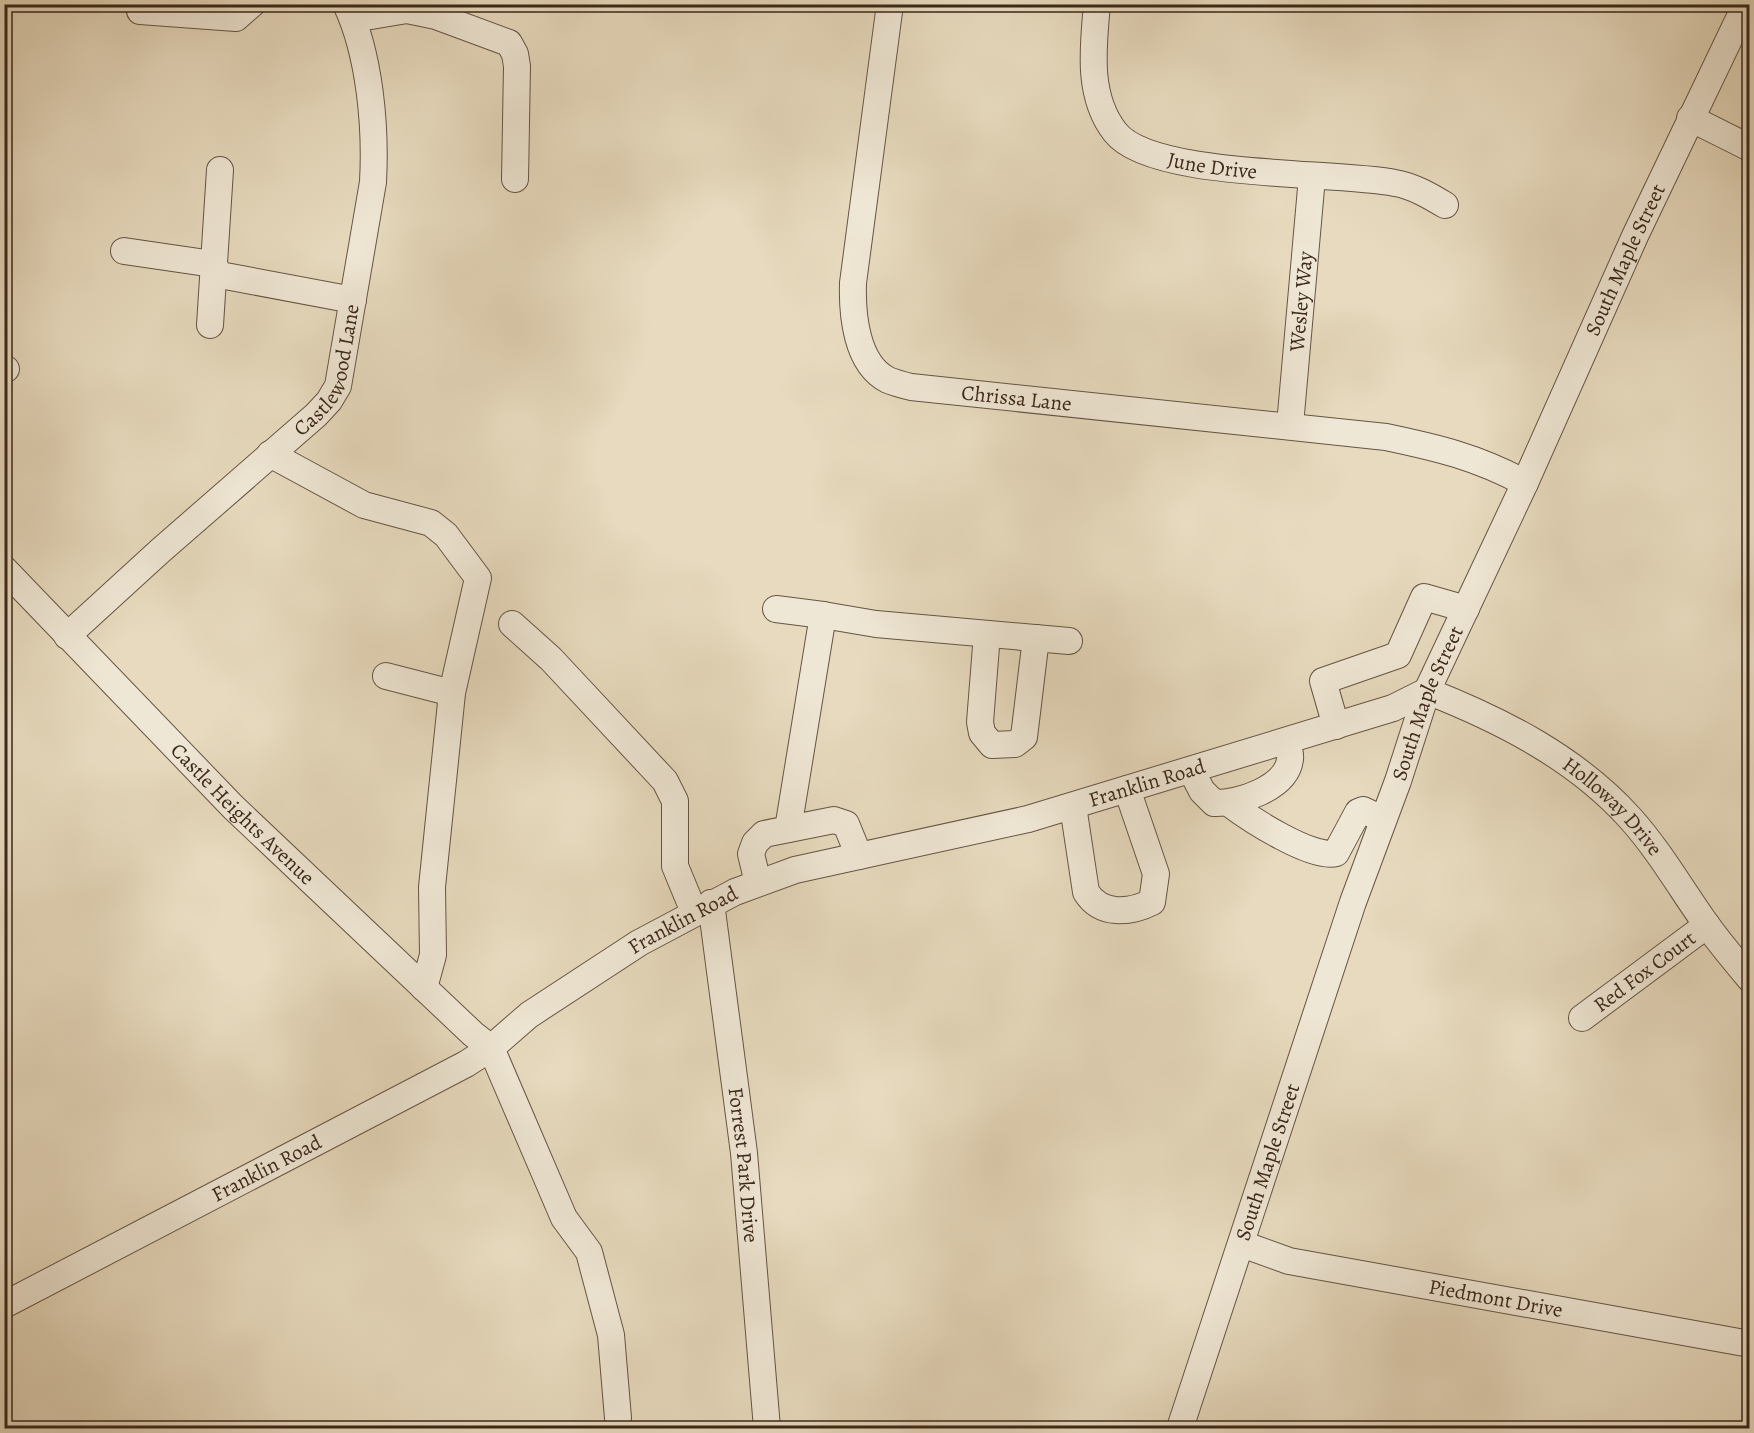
<svg xmlns="http://www.w3.org/2000/svg" width="1754" height="1433" font-family="Alegreya,serif">
	<rect width="100%" height="100%" fill="#e7dabe"/>
	<filter id="stains"><feTurbulence type="fractalNoise" baseFrequency=".00333" numOctaves="4"/><feColorMatrix values="0 0 0 0 .2 0 0 0 0 .09 0 0 0 0 .02 0 0 0 .5 -.17"/></filter>
	<radialGradient id="worn" r=".72"><stop offset=".6" stop-color="#630" stop-opacity="0"/><stop offset="1" stop-color="#630" stop-opacity=".3"/></radialGradient>
	<g fill="none" stroke-linecap="round" stroke-linejoin="round">
		<defs>
			<g id="minor">
				<path id="s1" d="M 890,4 L 853,283 C 852,314 856,364 888,380 C 895,383 903,385 911,387 L 1386,437 C 1438,448 1477,457 1525,483"/>
				<path id="s2" d="M 1097,4 C 1093,48 1087,96 1115,132 C 1151,179 1336,171 1395,183 C 1413,186 1430,196 1445,205"/>
				<polyline points="140,11 236,18 252,4"/>
				<polyline points="353,19 407,10 436,16 509,43 515,54 517,66 515,179"/>
				<polyline points="1690,118 1750,148"/>
				<polyline points="124,251 213,264 220,275 353,300"/>
				<polyline points="210,325 220,170"/>
				<polyline points="4,370 6,369"/>
				<path id="s3" d="M 1290,425 L 1312,177"/>
				<polyline points="270,454 364,505 431,523 446,535 478,578 452,693 386,676"/>
				<path id="s4" d="M 4,569 L 233,807 L 473,1034 L 491,1048 L 564,1218 L 589,1252 L 611,1335 L 618,1418"/>
				<polyline points="776,609 823,615"/>
				<polyline points="512,624 551,659 665,781 675,801 675,866 694,912"/>
				<polyline points="987,634 980,722 982,733 992,745 1015,744 1024,737 1036,638"/>
				<path id="s5" d="M 67,636 L 160,551 L 316,415 L 329,401 L 338,386 L 373,182 C 376,127 370,55 346,4"/>
				<polyline points="1336,726 1323,681 1398,655 1424,597 1466,609"/>
				<path d="M 1191,770 L 1202,791 L 1214,803 C 1238,804 1287,788 1290,759 C 1291,753 1288,746 1286,741"/>
				<path d="M 1230,804 C 1250,819 1313,860 1336,853 L 1358,812 L 1363,810 L 1382,819"/>
				<path d="M 1073,806 L 1086,892 C 1101,916 1130,913 1152,902 L 1156,874 L 1127,789"/>
				<polyline points="788,829 823,615 876,624 1069,641"/>
				<polyline points="758,883 751,854 755,843 764,834 834,820 846,824 859,856"/>
				<path id="s6" d="M 711,903 L 744,1153 L 767,1428"/>
				<polyline points="424,988 433,955 432,887 452,693"/>
				<path id="s7" d="M 1582,1018 L 1707,925"/>
				<path id="s8" d="M 1242,1244 L 1289,1261 L 1750,1344"/>
				<path id="s9" d="M 4,1305 L 466,1064 L 491,1048 L 529,1015 L 639,943 L 735,892 L 795,870 L 1028,819 L 1393,708 L 1427,691 C 1501,720 1576,758 1630,818 C 1658,849 1680,887 1704,921 C 1718,941 1734,960 1750,979"/>
				<path id="s10" d="M 1180,1428 L 1353,902 L 1398,781 L 1427,691 L 1525,483 L 1635,236 L 1746,4"/>
			</g>
		</defs>
		<use href="#minor" stroke="#665444" stroke-width="28"/>
		<use href="#minor" stroke="#efe7d5" stroke-width="26"/>
	</g>
	<g text-anchor="middle" dominant-baseline="central" stroke-width="4.5" stroke-linejoin="round" paint-order="stroke">
		<g font-size="21" fill="#3b271c" stroke="#efe7d5">
			<text stroke="none"><textPath href="#s2" startOffset="238">June Drive</textPath></text>
			<text stroke="none"><textPath href="#s10" startOffset="1252">South Maple Street</textPath></text>
			<text stroke="none"><textPath href="#s3" startOffset="124">Wesley Way</textPath></text>
			<text stroke="none"><textPath href="#s5" startOffset="380">Castlewood Lane</textPath></text>
			<text stroke="none"><textPath href="#s1" startOffset="520">Chrissa Lane</textPath></text>
			<text stroke="none"><textPath href="#s10" startOffset="766">South Maple Street</textPath></text>
			<text stroke="none"><textPath href="#s9" startOffset="1268">Franklin Road</textPath></text>
			<text stroke="none"><textPath href="#s9" startOffset="1784">Holloway Drive</textPath></text>
			<text stroke="none"><textPath href="#s4" startOffset="342">Castle Heights Avenue</textPath></text>
			<text stroke="none"><textPath href="#s9" startOffset="782">Franklin Road</textPath></text>
			<text stroke="none"><textPath href="#s7" startOffset="78">Red Fox Court</textPath></text>
			<text stroke="none"><textPath href="#s10" startOffset="280">South Maple Street</textPath></text>
			<text stroke="none"><textPath href="#s6" startOffset="264">Forrest Park Drive</textPath></text>
			<text stroke="none"><textPath href="#s9" startOffset="296">Franklin Road</textPath></text>
			<text stroke="none"><textPath href="#s8" startOffset="260">Piedmont Drive</textPath></text>
		</g>
	</g>
	<rect width="1754" height="1433" fill="none" stroke="#e7dabe" stroke-width="24"/>
	<rect x="6" y="6" width="1742" height="1421" fill="none" stroke="#3b271c" stroke-width="3"/>
	<rect x="12" y="12" width="1730" height="1409" fill="none" stroke="#3b271c" stroke-width="1.5"/>
	<rect width="100%" height="100%" filter="url(#stains)"/>
	<rect width="100%" height="100%" fill="url(#worn)"/>
</svg>
